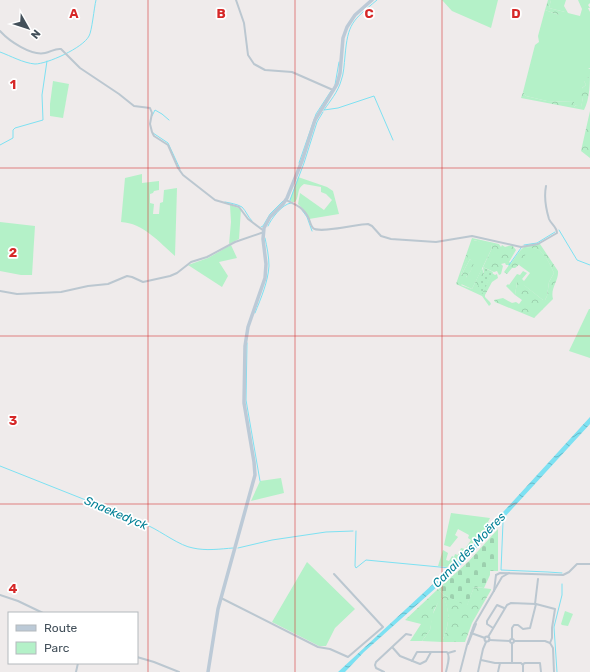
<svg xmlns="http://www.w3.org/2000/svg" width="590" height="672" font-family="Rubik,sans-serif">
	<defs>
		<pattern id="forest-crowns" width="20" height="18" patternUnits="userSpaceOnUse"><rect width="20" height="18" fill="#b4f1c8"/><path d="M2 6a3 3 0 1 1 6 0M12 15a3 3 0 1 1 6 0" fill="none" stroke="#9cd0ae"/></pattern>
		<pattern id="cemetery-stones" width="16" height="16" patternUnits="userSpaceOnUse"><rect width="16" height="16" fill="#b4f1c8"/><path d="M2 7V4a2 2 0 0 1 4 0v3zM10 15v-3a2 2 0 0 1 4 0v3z" fill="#9cd0ae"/></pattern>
		<pattern id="garden-dots" width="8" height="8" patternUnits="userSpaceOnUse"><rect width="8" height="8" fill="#b4f1c8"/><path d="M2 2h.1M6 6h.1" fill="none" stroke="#9cd0ae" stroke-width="1.8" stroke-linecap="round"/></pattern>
		<pattern id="water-waves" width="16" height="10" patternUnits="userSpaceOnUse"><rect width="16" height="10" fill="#7de1f2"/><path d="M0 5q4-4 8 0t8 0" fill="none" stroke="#68b9c7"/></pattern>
	</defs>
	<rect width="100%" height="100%" fill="#efebeb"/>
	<g fill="#b4f1c8">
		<polygon points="442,0 498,0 491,28 452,11"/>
		<polygon points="551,0 566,0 564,6 568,13 580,16 582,9 578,0 590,0 590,3 588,5 590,8 588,8 590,12 590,68 588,68 589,76 584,81 586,85 582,88 583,97 581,108 576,105 574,107 574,102 547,101 526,96 523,92 535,45 539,42 538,36 545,10 559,15 565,12 549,8"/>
		<polygon points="53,81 69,84 63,118 50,116 50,104"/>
		<path d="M 142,174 L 142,183 L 159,181 L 159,190 L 154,191 L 153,193 L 150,194 L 150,203 L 154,204 L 153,214 L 159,214 L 160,203 L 163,202 L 164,190 L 177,188 L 175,256 C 159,242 143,223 121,222 L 125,178 Z"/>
		<path d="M 298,177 L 327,187 L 333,191 L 339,214 L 309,219 L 304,210 L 298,204 L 300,193 L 324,210 L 332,200 L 326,194 L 321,192 L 321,187 L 304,184 C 296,189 300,196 295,202 L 292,202 L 290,200 Z"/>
		<polygon points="230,205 241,209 239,239 229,244 231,222"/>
		<polygon points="0,222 35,226 32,275 21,275 0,271"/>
		<path d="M 473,240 C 480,241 485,244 491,245 L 492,248 L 472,289 L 461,284 C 466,277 473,271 473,262 L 470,259 L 464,270 L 462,275 L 461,274 Z"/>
		<polygon points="231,245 237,258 219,262 228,276 222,287 188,265 208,258"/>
		<path d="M 526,248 C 543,245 548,261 554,273 L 549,282 L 547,296 L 545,300 L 543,300 L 525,286 L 517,282 L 515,295 L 506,286 L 508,284 L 509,285 L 517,274 L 520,275 L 523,271 L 527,273 L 522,279 L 524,281 L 530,273 L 519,265 Z"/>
		<polygon points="589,309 590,309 590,358 569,351"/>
		<polygon points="281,478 284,493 251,501 260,481"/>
		<polygon points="451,513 490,518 488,522 490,524 453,565 447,567 438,566 443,550 448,553 446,560 449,561 452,556 454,557 455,554 458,555 461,548 465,549 471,540 468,538 469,535 458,529 455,535 458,537 450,547 444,545"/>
		<polygon points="307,562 355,609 335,628 326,646 319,646 272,622"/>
		<path d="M 440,598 L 445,600 C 451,616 448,627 442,642 L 422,641 L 430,630 L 432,616 Z"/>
		<polygon points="565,611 573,614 568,626 562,625 561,624"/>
	</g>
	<g fill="url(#forest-crowns)">
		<polygon points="548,0 551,0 549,8 565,12 566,17 564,19 563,19 559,15 545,10"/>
		<path d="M 588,68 L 590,69 C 590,82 590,99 584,110 L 521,98 L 523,92 L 526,96 L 547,101 L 574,102 L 574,107 L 576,105 L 581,107 L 583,97 L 580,94 C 581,89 582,88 586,85 L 584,81 L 584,78 L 586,76 L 588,78 Z"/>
		<polygon points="590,111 590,158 581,151"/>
		<path d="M 472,238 L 499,244 L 501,247 L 502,245 L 505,247 L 512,245 L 516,250 L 509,262 L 511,263 C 519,252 524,241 540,244 L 558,271 C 559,281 550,288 553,299 L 534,318 L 495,302 L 494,300 L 503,298 L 512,303 L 516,302 L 519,304 L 522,300 L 515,295 L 517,282 L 519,281 L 543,300 L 545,300 L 547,296 L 549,282 L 554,273 C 548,261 543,246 526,248 C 527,256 521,264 515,268 L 512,268 L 507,274 L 504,272 L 509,265 L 506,265 L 505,263 L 501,264 L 503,266 L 501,274 L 499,275 L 497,271 L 494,272 L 483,267 L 492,248 L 491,245 C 485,246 480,241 474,240 L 461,274 L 462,275 L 464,270 L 470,259 L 474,262 C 473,267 470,274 466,277 L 466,281 L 461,285 L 472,289 L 482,268 L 484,274 L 482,293 L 492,273 L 495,275 L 497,274 L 498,278 L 492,282 L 485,295 L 485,297 L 490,302 L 491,304 L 489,306 L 482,296 L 456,284 Z"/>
		<path d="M 474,587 L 491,589 L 491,590 L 472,623 L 465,642 L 442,642 C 448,627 451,616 445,601 L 441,598 L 434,610 L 430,630 L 422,641 L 410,641 L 421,624 L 405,620 L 438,589 L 444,595 L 467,605 Z"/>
	</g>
	<polygon fill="url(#cemetery-stones)" points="498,529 498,571 490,571 490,575 484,588 474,587 467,606 444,595 438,589 468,562"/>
	<polygon fill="url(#garden-dots)" points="483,267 493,272 482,294 476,291 484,274"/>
	<polygon fill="url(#water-waves)" points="590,417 590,424 457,569 364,652 345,672 338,672 461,558"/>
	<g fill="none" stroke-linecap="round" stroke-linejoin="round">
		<g stroke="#7de1f2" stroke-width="1">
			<path d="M 0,52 C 11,56 23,63 35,64 C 47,64 83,48 89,36 C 92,31 94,8 96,0"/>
			<polyline points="335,85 339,62"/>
			<path d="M 324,110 C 330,101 338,92 341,81 C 344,73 344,65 345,56 C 348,23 352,21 377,0"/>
			<polyline points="324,110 338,108 374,96 393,140"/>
			<polyline points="152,116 155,110 162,114 169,120"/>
			<polyline points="153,133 168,143 180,169"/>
			<polyline points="0,145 13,138 13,130 15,128 43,120 42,95 47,61"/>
			<polyline points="299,163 316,114 331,91"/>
			<polyline points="290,201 290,200 304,163 317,122 323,112"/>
			<path d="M 225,202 C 230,203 237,204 242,207 C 246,211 248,217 252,221"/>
			<polyline points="302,210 307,217 312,231"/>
			<path d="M 268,226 C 271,219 282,204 291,203"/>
			<polyline points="261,227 263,226 270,214 283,201"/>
			<polyline points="559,230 577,260 590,265"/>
			<polyline points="524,245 537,243 555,232"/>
			<polyline points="509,265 521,248"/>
			<path d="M 255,313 C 261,298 268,282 269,266 C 269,257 267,247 265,238"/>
			<polyline points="247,343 246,400 260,481"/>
			<path d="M 0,466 L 121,514 C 130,522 138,521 149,526 C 162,532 180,546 193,548 C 206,551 220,549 233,548"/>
			<polyline points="502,520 503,522 501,570 548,572 562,573"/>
			<polyline points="356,531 355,566 356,568 366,560 450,568"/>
			<polyline points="238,548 272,540 326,532 353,531"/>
			<polyline points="557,672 554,627 562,595 562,584"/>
		</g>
		<g stroke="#bbc7d0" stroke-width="2">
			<polyline points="236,0 244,23 248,55 254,64 265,70 292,72 333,90"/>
			<path d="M 0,31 C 9,41 31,56 45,53 C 51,52 55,48 61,49 L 80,68 L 119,94 L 134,106 L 150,108 L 152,113 L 150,124 L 152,132 L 154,136 L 168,145 L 178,168 L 183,175 L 215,200 L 239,207 L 248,219 L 264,231"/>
			<path d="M 286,200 C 297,205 304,208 309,219 C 310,222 311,226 313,228 C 319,234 358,224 368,224 L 372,226 L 381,236 L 391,239 L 436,242 L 472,236 L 521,247 L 538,244 L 557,233 C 557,227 551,224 549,219 C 546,209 544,196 546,186"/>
			<polyline points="0,291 17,294 61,292 88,286 108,284 127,276 132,277 143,282 170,276 177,273 191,262 207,257 235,242 264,232"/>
			<polyline points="496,575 500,573 563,575 569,572 577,564 590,564"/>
			<polyline points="494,591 496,575"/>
			<polyline points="0,595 18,601 43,613"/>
			<polyline points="221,598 318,647 330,649 348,657 383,627 334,574"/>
			<polyline points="535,604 538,579"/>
			<polyline points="493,628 487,624 487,621 497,605 504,608"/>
			<polyline points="471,633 485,638"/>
			<circle cx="487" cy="639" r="2.5"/>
			<polyline points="488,637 507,605 511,603 536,604 555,609 552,628 552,638 550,643"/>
			<circle cx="512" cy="641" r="2"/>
			<polyline points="512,639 512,628 514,625 518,625 523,629 530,628 536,604"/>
			<polyline points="489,640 510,641"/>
			<polyline points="514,641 545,641 550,643"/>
			<polyline points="550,643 553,648 554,672"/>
			<polyline points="468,644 476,624"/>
			<path d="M 393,648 L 400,656 L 420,664 L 426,661 L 431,652 L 447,652 C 451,657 447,666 446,672"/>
			<polyline points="448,653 455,651"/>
			<polyline points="137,657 154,662 179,672"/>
			<polyline points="481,660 495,663 521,663 523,665 523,672"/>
			<polyline points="412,661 417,652 431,652"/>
			<polyline points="512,663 512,644"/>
			<polyline points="523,664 525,663 540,663 541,672"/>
			<polyline points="76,672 78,663"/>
			<polyline points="384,672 376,668 375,665 376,662 406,634 411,635"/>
			<polyline points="460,672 467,645 474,625 502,577 509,573"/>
			<polyline points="478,672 483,649 486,642"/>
			<polyline points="498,672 500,663"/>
		</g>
		<polyline stroke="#bccad7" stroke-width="3.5" points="208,672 218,609 255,475 254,462 244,403 245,346 248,327 265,278 266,264 263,239 264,228 270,217 283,204 287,198 302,161 315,120 337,84 340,73 343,38 347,27 355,15 372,0"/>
	</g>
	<path fill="none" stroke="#d62828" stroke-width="1" stroke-opacity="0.55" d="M 148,0 L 148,672M 295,0 L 295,672M 442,0 L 442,672M 0,168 L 590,168M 0,336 L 590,336M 0,504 L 590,504"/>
	<g text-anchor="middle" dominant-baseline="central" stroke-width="3.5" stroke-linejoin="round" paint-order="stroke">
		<g font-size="12" font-style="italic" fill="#038096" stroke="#fff">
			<text transform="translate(116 513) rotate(23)">Snaekedyck</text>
			<text transform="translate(469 550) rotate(-46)">Canal des Moëres</text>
		</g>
	</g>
	<g font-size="13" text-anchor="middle" font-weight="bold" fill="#d62828" stroke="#fff" stroke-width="3.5" stroke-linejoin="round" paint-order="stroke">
		<text x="74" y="18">A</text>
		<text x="221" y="18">B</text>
		<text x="369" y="18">C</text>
		<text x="516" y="18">D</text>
		<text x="13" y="89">1</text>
		<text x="13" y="257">2</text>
		<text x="13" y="425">3</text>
		<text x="13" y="593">4</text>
	</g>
	<rect x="8" y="612" width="130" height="52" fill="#ffffff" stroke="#b4b9bd"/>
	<rect x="16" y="625" width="20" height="6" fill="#bccad7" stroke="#b4b9bd"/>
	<text x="44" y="632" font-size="12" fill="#43505a">Route</text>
	<rect x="16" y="642" width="20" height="12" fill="#b4f1c8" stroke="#b4b9bd"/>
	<text x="44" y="652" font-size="12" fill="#43505a">Parc</text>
	<g transform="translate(28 28) rotate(129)" stroke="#ffffff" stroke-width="3" paint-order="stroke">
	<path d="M0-3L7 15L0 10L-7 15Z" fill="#43505a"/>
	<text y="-6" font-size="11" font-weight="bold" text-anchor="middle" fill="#43505a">N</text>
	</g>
</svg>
